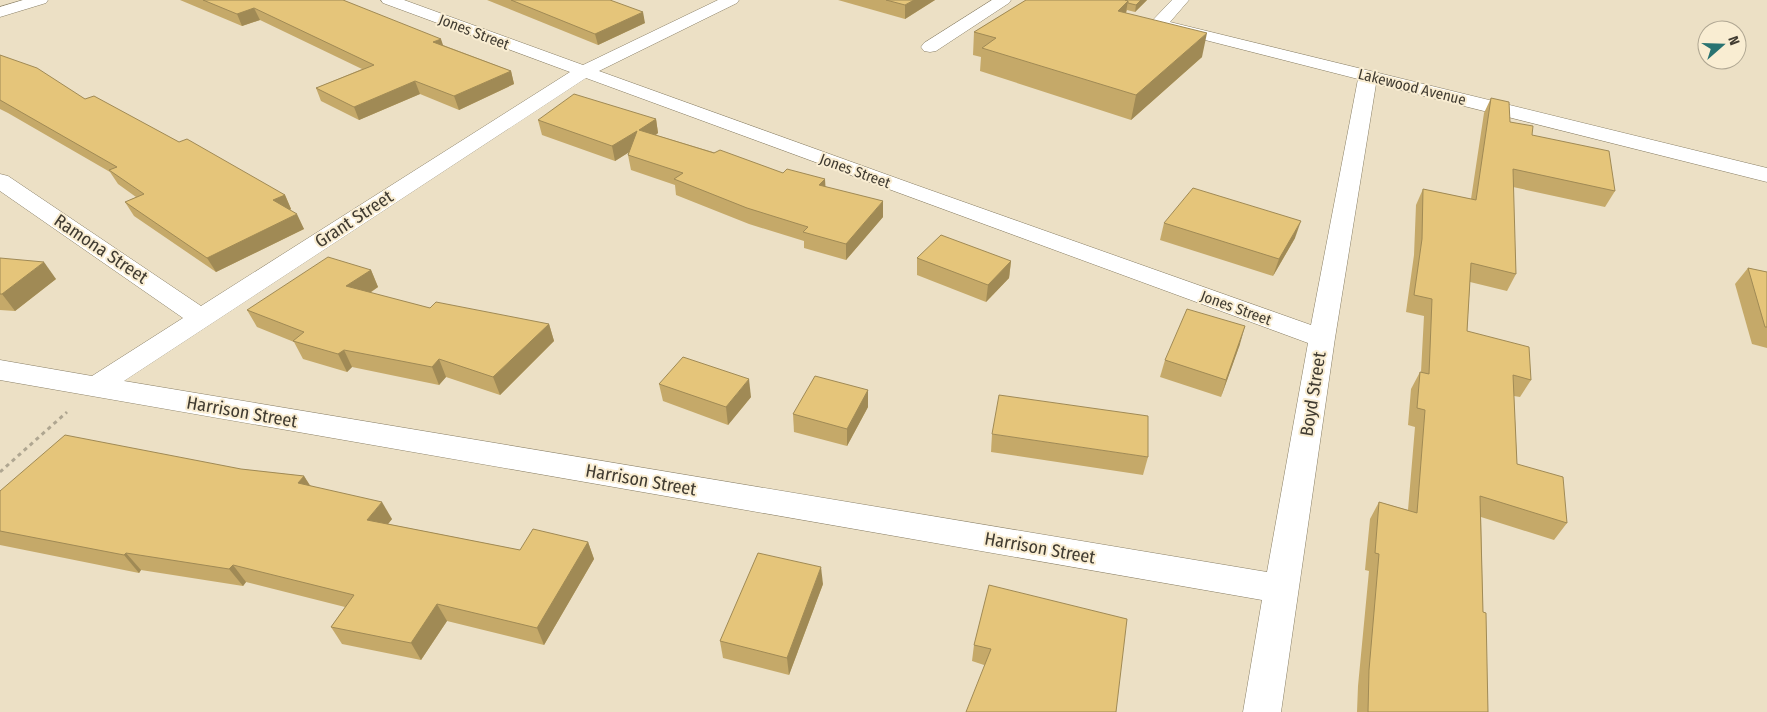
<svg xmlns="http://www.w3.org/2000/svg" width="1767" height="712" font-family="'Fira Sans Condensed',sans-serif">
	<rect width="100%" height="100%" fill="#ece0c5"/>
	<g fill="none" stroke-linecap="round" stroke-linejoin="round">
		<defs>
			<g id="minor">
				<polygon points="23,0 48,0 46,3 0,17 0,7"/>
				<path d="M 381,0 L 404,0 L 583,65 L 718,0 L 739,0 L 737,3 L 599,71 L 913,184 L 1311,325 L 1358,79 L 1162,29 L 1152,29 L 1150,25 L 1152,21 L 1172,0 L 1189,0 L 1170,22 L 1767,168 L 1767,182 L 1376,84 L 1335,338 L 1281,712 L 1243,712 L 1262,600 L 0,380 L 0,360 L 92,376 L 183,318 L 0,191 L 0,174 L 8,176 L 201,306 L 570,72 L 383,3 ZM 586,78 L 1308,343 L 1267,572 L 124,381 Z"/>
				<polygon points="992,0 1011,0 1009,3 936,51 930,52 924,51 921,47 924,43"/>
			</g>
		</defs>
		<use href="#minor" stroke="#897f66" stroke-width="1"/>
		<polyline stroke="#afa691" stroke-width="3" stroke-dasharray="4 4" stroke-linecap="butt" points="0,472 67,412"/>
		<use href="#minor" fill="#fff" fill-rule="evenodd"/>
	</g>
	<g fill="#c5a969">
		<polygon points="180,0 343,0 443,45 511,71 514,84 459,110 420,94 359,120 321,101 316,88 362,69 260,20 242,26"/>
		<polygon points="487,0 610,0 645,23 598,45"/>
		<polygon points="838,0 935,0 905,19"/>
		<polygon points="1026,0 1147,0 1135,12 1127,10 1126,13 1202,57 1131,120 980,71 981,57 973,55 974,32"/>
		<polygon points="0,55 85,99 179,142 285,195 291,209 290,210 304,229 216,272 134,216 125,202 136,197 118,184 110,172 8,113 0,109"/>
		<polygon points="1491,98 1510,122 1532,135 1615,191 1605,207 1513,187 1516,274 1507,291 1470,282 1467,331 1531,380 1520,397 1514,396 1517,464 1567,523 1554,540 1481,517 1483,612 1488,712 1357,712 1358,686 1369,571 1365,570 1370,519 1379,502 1408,510 1415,427 1408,425 1411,389 1420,372 1421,372 1424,316 1406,312 1414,255 1416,205 1423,189 1471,199 1484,113"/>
		<polygon points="656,119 658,133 656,135 783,173 825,186 883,217 846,260 804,248 804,241 749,224 676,195 675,185 631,170 628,155 629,152 615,161 542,135 538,120"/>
		<polygon points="1164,223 1295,238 1273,276 1160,240"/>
		<polygon points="0,258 56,279 15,311 0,310"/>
		<polygon points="917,258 1011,261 1009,278 986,302 917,275"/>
		<polygon points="1748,268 1767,272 1767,348 1752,344 1735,284"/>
		<polygon points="371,270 378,287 370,293 430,308 549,324 554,341 500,395 446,377 439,385 352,367 347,372 303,359 294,342 257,327 247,310"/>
		<polygon points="1240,344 1221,397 1160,377 1165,360"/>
		<polygon points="659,384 751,397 728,425 663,401"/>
		<polygon points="868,390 868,407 847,446 794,432 793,414"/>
		<polygon points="992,434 1148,457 1143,475 991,452"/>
		<polygon points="241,469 304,476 309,485 392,519 388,524 520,550 588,542 594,559 544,645 447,621 421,660 342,644 331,627 345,607 246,582 243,586 141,570 139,573 0,545 0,491"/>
		<polygon points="823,584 789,675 723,658 720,641"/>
		<polygon points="1127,619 984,665 972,661 974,645"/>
	</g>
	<g fill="#a08a55">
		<polygon points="914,0 935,0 905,19 905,5"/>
		<polygon points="1141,0 1147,0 1135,12 1136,5"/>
		<polygon points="1128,1 1124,23 1118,11"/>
		<polygon points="254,8 260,20 242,26 237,14"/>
		<polygon points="643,12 645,23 598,45 595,34"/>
		<polygon points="1207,33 1202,57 1131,120 1136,95"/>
		<polygon points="441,39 445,51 433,42"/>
		<polygon points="511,71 514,84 459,110 454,96"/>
		<polygon points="415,81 420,94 359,120 354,107"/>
		<polygon points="656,119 658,133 641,144 639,130"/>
		<polygon points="637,131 639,146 615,161 612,146"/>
		<polygon points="825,179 826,194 819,185"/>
		<polygon points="285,195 291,209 280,214 273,200"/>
		<polygon points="883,201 883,217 846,260 846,244"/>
		<polygon points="297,214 304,229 216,272 207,258"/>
		<polygon points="1301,221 1295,238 1273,276 1279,259"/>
		<polygon points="1011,261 1009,278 986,302 988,285"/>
		<polygon points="44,262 56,279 15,311 2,294"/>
		<polygon points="371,270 378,287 354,303 346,286"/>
		<polygon points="549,324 554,341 500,395 493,377"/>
		<polygon points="1245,326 1240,344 1221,397 1226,380"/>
		<polygon points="344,350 352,367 347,372 338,354"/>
		<polygon points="439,359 446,377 439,385 432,367"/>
		<polygon points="749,379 751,397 728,425 726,407"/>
		<polygon points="868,390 868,407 847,446 847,429"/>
		<polygon points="304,476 315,493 298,483"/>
		<polygon points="382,502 392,519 377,537 367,520"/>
		<polygon points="588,542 594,559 544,645 537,628"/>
		<polygon points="126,553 141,570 139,573 124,555"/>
		<polygon points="233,565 246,582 243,586 229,569"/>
		<polygon points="821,567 823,584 789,675 787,658"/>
		<polygon points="437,604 447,621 421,660 411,643"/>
	</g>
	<g fill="#e5c57a" stroke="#a08a55">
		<polygon points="203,0 343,0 441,39 433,42 511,71 454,96 415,81 354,107 316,88 374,65 254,8 237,14"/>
		<polygon points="511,0 610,0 643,12 595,34"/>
		<polygon points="886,0 914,0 905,5"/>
		<polygon points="1026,0 1125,0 1128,1 1118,11 1207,33 1136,95 982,48 996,38 974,32"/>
		<polygon points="1125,0 1141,0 1136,5 1128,3 1128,1"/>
		<polygon points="0,55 37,68 85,99 94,96 179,142 187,139 285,195 273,200 297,214 207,258 125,202 144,194 109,170 117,167 0,100"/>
		<polygon points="574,94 656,119 639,130 714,153 720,150 783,173 787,169 825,179 819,185 883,201 846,244 803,232 808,227 747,208 674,179 683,173 628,155 637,131 612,146 538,120"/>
		<polygon points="1491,98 1509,102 1510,122 1533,126 1532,135 1609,151 1615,191 1513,169 1516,274 1471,263 1467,331 1529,347 1531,380 1513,375 1517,464 1563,477 1567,523 1480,496 1483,612 1486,613 1488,712 1368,712 1369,670 1379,554 1375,553 1379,502 1417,513 1425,410 1417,408 1420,372 1429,374 1432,299 1414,295 1422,239 1423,189 1476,200"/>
		<polygon points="1193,188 1301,221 1279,259 1164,223"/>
		<polygon points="941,235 1011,261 988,285 917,258"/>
		<polygon points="328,257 371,270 346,286 430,308 436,302 549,324 493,377 439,359 432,367 344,350 338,354 293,341 304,332 247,310"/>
		<polygon points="0,258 44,262 2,294 0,294"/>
		<polygon points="1748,268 1767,272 1767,327 1765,327"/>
		<polygon points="1187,309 1245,326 1226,380 1165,360"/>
		<polygon points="683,357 749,379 726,407 659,384"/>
		<polygon points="815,376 868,390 847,429 793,414"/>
		<polygon points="999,395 1148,416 1148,457 992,434"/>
		<polygon points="65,435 241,469 304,476 298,483 382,502 367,520 520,550 533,529 588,542 537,628 437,604 411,643 331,627 354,595 233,565 229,569 126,553 124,555 0,531 0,491"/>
		<polygon points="758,553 821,567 787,658 720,641"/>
		<polygon points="989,585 1127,619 1116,712 966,712 991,649 974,645"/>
	</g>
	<g text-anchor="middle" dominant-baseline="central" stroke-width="4" stroke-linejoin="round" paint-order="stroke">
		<g font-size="15" fill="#403b31" stroke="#f9edd2">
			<text transform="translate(474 32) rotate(21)">Jones Street</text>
			<text transform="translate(1412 87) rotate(14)">Lakewood Avenue</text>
			<text transform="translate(855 171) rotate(20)">Jones Street</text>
			<text transform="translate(1236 308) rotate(20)">Jones Street</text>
		</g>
		<g font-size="18" fill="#403b31" stroke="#f9edd2">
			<text transform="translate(354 219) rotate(-33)">Grant Street</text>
			<text transform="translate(101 249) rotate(34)">Ramona Street</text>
			<text transform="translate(1313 394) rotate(-81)">Boyd Street</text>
			<text transform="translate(242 412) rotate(10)">Harrison Street</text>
			<text transform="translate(641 480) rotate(10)">Harrison Street</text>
			<text transform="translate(1040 548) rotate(10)">Harrison Street</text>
		</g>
	</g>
	<g transform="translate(1722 45) rotate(70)"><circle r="24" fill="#f9edd2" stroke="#afa692"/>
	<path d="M0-4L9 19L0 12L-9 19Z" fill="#297371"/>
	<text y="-8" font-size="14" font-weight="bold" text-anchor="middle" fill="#403b31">N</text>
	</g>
</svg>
